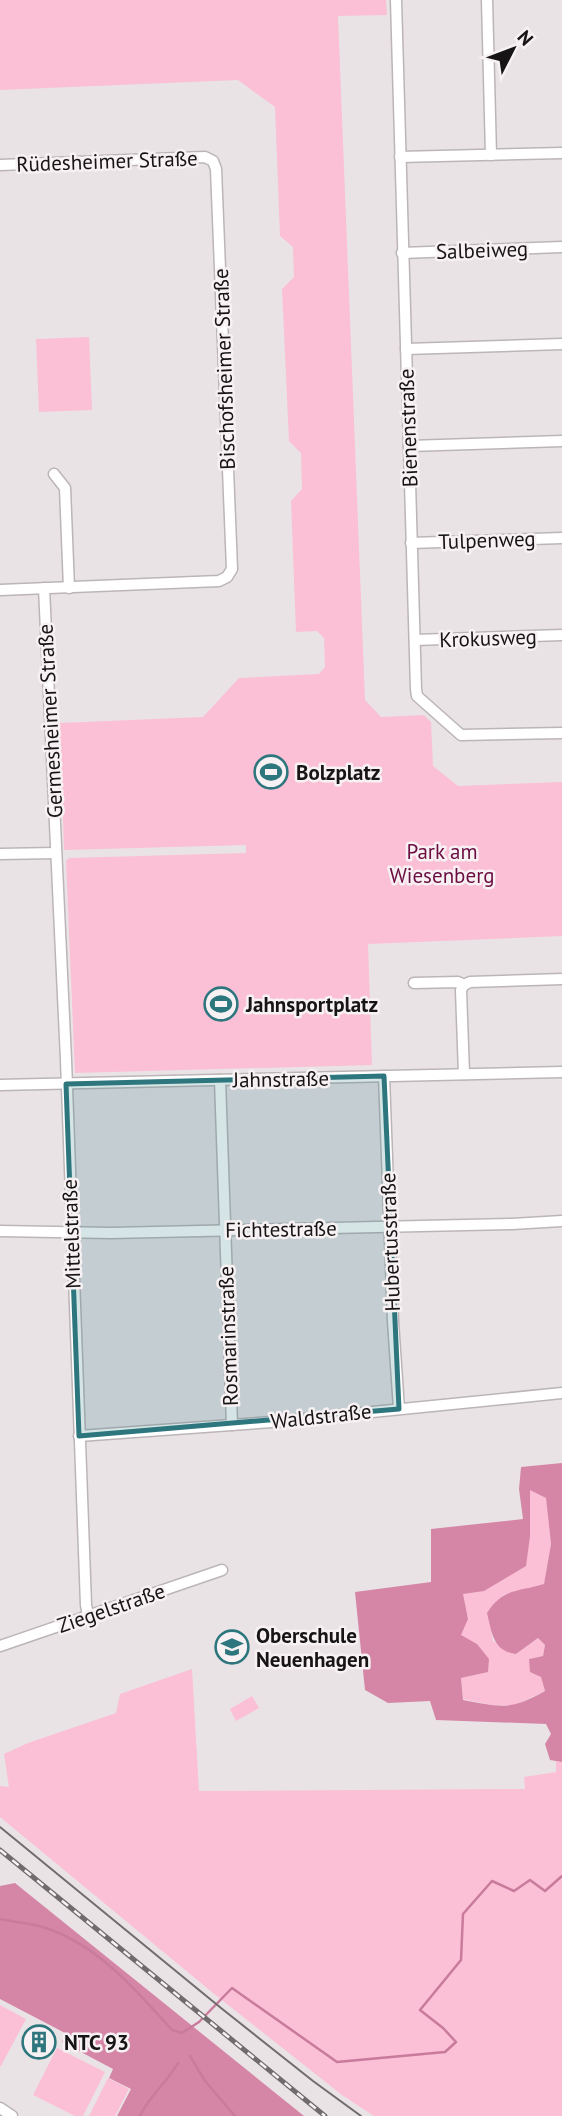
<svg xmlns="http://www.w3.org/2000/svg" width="562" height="2116" font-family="'PT Sans',sans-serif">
	<rect width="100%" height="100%" fill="#eae3e6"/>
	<g fill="#fbbfd6">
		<polygon points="0,0 386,0 387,15 338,16 365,700 381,717 424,715 431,722 433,766 458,786 562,782 562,936 368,944 372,1065 75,1073 66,861 69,858 246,853 246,845 64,850 60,723 203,717 239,678 319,674 325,667 324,638 317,631 296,632 291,501 302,489 301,453 289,441 282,289 294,277 293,247 280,236 275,107 238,80 0,90"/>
		<polygon points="89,337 92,410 39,412 36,339"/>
		<polygon points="530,1489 546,1497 551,1544 544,1585 503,1595 491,1631 493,1641 516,1654 538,1638 545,1645 543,1656 529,1659 541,1677 545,1691 513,1706 492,1705 463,1699 461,1678 487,1672 460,1635 468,1619 462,1594 530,1536"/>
		<polygon points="192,1669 199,1791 525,1789 524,1777 556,1772 556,1761 562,1762 562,2116 374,2116 342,2095 213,1993 0,1817 0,1786 9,1787 4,1754 28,1743 116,1713 120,1694"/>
		<polygon points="252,1696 259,1708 236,1721 230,1709"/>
		<polygon points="0,2005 26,2019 1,2066 0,2066"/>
		<polygon points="57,2048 105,2072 83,2116 75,2116 33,2095"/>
		<polygon points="108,2078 129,2089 115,2116 89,2116"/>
	</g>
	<g fill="#d586a6" fill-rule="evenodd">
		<path d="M 562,1463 L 562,1762 L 550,1760 L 545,1744 L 551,1734 L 546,1724 L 436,1720 L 430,1701 L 388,1703 L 365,1690 L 355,1592 L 431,1582 L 431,1529 L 523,1519 L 519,1489 L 521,1467 ZM 530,1490 L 546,1498 L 551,1544 L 544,1584 C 518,1592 503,1588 487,1613 C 492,1633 493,1651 516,1654 L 538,1638 L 545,1645 L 543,1656 L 529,1659 L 530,1672 L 541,1677 L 545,1691 C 509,1711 502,1707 463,1700 L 461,1678 L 488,1672 L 489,1659 L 477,1644 L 461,1635 L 468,1619 L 463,1594 L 484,1591 L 526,1566 L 530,1536 Z"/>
		<polygon points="15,1883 304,2116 117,2116 131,2089 109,2078 113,2069 62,2042 65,2033 0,1999 0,1886"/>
	</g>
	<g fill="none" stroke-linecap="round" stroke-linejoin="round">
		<g stroke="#c87b9b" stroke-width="2.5">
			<path d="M 0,1919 C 14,1922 29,1923 43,1927 C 97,1944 135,1989 172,2030 L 182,2033 L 199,2022 L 232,1988 L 337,2062 L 445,2052 L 456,2042 L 443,2028 L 420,2010 L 461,1960 L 463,1914 L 492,1881 L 514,1891 L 530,1880 L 545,1891 L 562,1876"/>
			<polyline points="190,2056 205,2081 235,2116"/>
			<path d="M 140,2116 C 147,2099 168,2081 178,2063"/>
		</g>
		<defs>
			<g id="street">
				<polyline points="396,0 416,689 417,696 461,735 562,733"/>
				<polyline points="487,0 491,155"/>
				<polyline points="400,157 562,153"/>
				<polyline points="0,165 205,157 213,161 216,169 232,569 227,577 219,581 0,590"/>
				<polyline points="402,253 562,247"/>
				<polyline points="406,349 562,344"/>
				<polyline points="409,446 562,441"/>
				<polyline points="54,474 65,488 69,588"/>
				<polyline points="411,543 562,538"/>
				<polyline points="44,588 66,1060 86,1605 88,1615"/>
				<polyline points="415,640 562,635"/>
				<polyline points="0,854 56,853"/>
				<polyline points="414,983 458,982 464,985"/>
				<polyline points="464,1074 461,990 464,985 470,982 562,979"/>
				<polyline points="384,1076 393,1321 399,1409"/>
				<polyline points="220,1080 232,1425"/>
				<polyline points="0,1085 562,1072"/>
				<polyline points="0,1231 111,1233 512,1224 562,1221"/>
				<polyline points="79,1436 272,1422 562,1393"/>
				<polyline points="0,1646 222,1570"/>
				<polyline points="0,2108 12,2116"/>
			</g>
		</defs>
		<use href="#street" stroke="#bcb5b8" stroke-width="13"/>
		<use href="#street" stroke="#fff" stroke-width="10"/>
		<polyline stroke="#706c6d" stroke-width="2" points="0,1827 221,2008 313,2081 361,2116"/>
		<defs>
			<polyline id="rail" points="0,1850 325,2116"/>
		</defs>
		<use href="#rail" stroke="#706c6d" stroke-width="5"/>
		<use href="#rail" stroke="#f7f1f3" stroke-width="2.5" stroke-dasharray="8" stroke-linecap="butt"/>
	</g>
	<path fill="#2d767d" fill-opacity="0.2" stroke="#2d767d" stroke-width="5" stroke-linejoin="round" d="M 384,1076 L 399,1409 L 79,1436 L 66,1084 Z"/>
	<defs>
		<symbol id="stadium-ring" viewBox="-11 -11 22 22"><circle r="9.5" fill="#f7f1f3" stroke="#2d767d" stroke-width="1.5"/><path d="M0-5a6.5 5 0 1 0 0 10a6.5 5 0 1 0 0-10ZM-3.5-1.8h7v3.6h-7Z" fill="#2d767d"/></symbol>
		<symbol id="school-ring" viewBox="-11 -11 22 22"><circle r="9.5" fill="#f7f1f3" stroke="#2d767d" stroke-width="1.5"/><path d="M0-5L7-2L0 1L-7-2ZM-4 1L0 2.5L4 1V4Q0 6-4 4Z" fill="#2d767d"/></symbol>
		<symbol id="building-ring" viewBox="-11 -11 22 22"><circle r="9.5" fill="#f7f1f3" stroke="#2d767d" stroke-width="1.5"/><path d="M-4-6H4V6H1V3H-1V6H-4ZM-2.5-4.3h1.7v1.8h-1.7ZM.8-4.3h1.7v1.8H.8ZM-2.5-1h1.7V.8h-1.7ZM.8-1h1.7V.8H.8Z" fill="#2d767d"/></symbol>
	</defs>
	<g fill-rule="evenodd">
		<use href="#stadium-ring" x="252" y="753" width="38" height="38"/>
		<use href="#stadium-ring" x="202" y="985" width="38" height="38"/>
		<use href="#school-ring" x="213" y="1628" width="38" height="38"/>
		<use href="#building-ring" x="20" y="2023" width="38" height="38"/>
	</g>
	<g text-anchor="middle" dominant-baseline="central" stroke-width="5" stroke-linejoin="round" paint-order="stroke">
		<g font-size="21" fill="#161414" stroke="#f7f1f3">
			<text transform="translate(107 161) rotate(-2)">Rüdesheimer Straße</text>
			<text transform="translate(482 250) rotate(-2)">Salbeiweg</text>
			<text transform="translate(224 369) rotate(-92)">Bischofsheimer Straße</text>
			<text transform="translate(408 428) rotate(-92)">Bienenstraße</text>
			<text transform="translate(487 540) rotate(-2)">Tulpenweg</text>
			<text transform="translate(488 638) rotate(-2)">Krokusweg</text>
			<text transform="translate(50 721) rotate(-93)">Germesheimer Straße</text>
			<text transform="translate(281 1079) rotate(-1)">Jahnstraße</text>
			<text transform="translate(281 1229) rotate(-1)">Fichtestraße</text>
			<text transform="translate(71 1234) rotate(-92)">Mittelstraße</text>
			<text transform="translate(390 1242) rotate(-92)">Hubertusstraße</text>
			<text transform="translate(228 1336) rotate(-92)">Rosmarinstraße</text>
			<text transform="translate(321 1416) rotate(-6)">Waldstraße</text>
			<text transform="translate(111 1608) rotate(-19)">Ziegelstraße</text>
		</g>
		<g font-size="21" font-weight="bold" fill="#161414" stroke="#f7f1f3" text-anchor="start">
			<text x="296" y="772">Bolzplatz</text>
			<text x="246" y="1004">Jahnsportplatz</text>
			<text x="256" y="1635">Oberschule<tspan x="256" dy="24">Neuenhagen</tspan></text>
			<text x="64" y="2042">NTC 93</text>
		</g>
		<g font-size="21" fill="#6b0d40" stroke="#f7f1f3">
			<text x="442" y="851">Park am<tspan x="442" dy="24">Wiesenberg</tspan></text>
		</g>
	</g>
	<g transform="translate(513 49) rotate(48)" stroke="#f7f1f3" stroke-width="5" paint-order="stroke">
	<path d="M0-5L12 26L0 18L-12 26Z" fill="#161414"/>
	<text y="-10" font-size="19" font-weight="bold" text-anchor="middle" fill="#161414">N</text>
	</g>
</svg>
